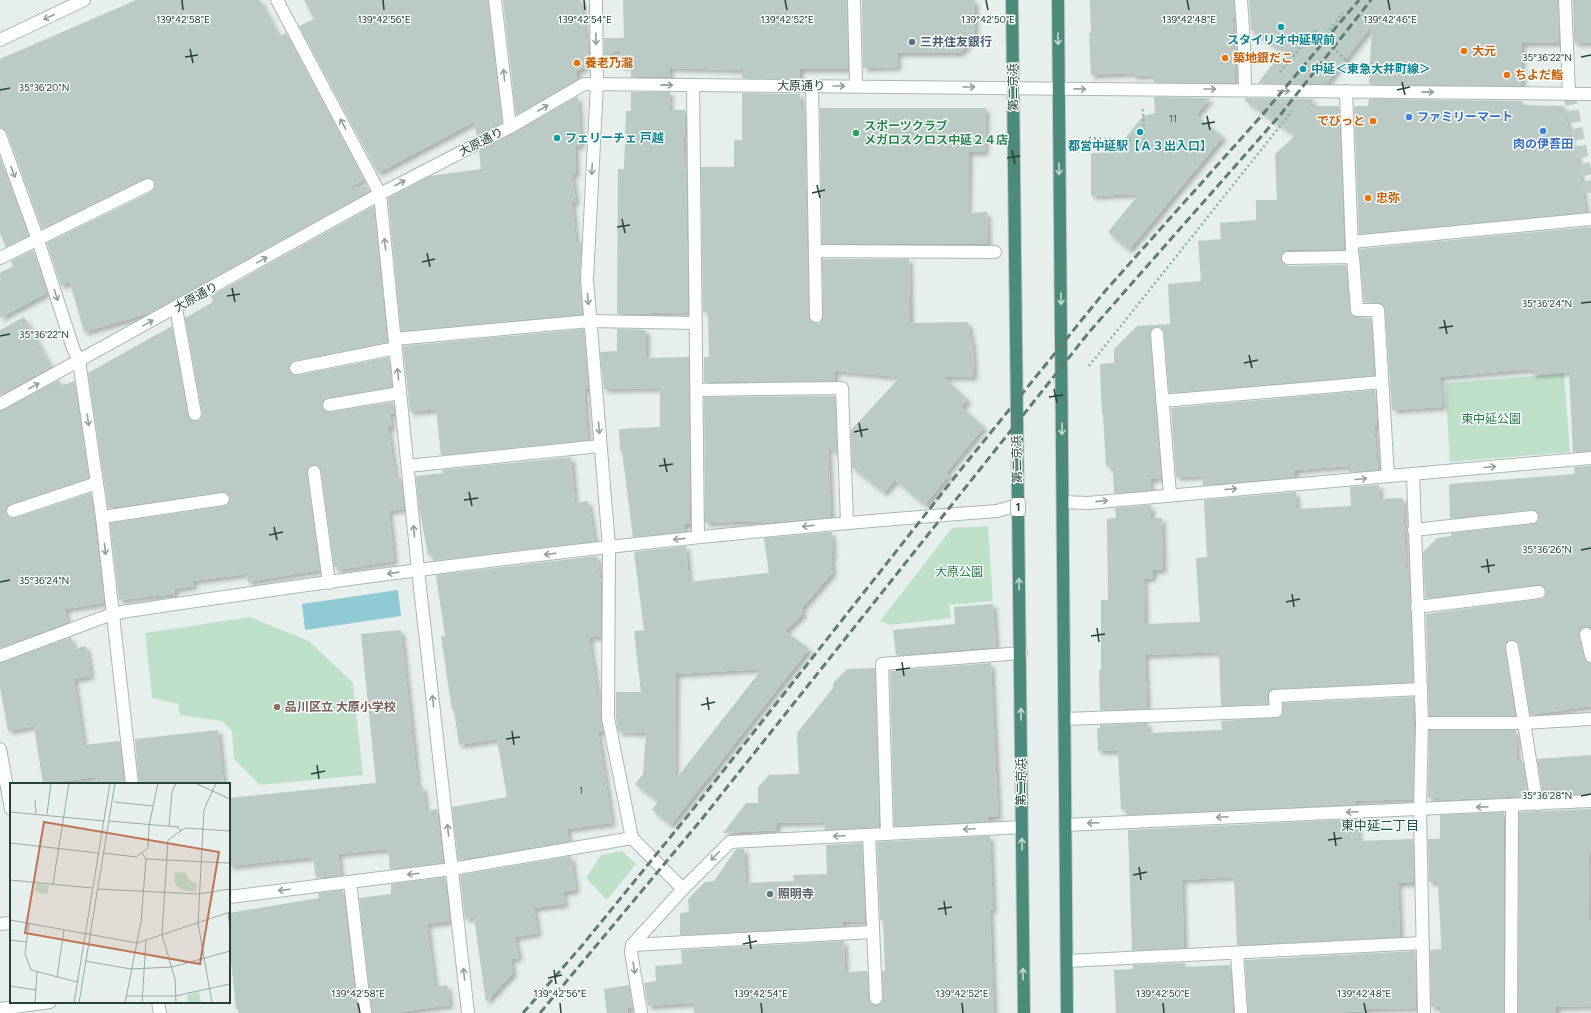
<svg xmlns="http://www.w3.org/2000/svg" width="1591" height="1013" font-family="Figtree,'Noto Sans JP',sans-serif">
	<defs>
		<filter id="shadow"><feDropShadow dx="3.5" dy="3.5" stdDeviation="2" flood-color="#0004"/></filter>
	</defs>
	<rect width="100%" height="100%" fill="#e6efeb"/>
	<g fill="#bfe0c8">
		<polygon points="1564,374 1570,452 1450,462 1445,383"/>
		<polygon points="988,526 993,601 949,605 951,618 891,625 880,621 952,528"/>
		<polygon points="250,617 309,641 353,683 363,775 260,785 234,759 232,731 222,721 180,715 178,704 152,698 145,633"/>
		<polygon points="622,851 636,864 607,900 586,878 601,855"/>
	</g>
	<polygon fill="#8ec9d4" points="398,590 401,616 305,630 302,604"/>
	<g fill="#bbcac4" fill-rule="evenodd" filter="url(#shadow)">
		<polygon points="136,0 260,0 279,37 286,33 364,180 348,189 367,186 370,191 150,313 84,332 70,282 61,286 47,243 151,192 154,189 155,182 152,179 145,178 42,229 7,132 0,128 0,59"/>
		<polygon points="304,0 488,0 502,123 477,136 474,122 378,173 299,26 314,19"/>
		<polygon points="503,0 581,0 586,39 589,39 589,65 577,71 577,79 516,115"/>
		<polygon points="623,0 847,0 848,69 800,69 800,79 742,78 742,70 670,68 670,77 631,77 631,66 620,66 620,50 604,57 604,38 624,38"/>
		<polygon points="862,0 975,0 975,37 960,53 897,53 898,67 863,68"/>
		<polygon points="1090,0 1234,0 1235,19 1232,16 1235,83 1154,82 1154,75 1133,76 1133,73 1091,75 1089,33 1091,33"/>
		<polygon points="1249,0 1558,0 1559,43 1522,43 1522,86 1369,84 1372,26 1326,84 1258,83 1282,52 1251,30"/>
		<polygon points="1573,0 1591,0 1591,43 1574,43"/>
		<polygon points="631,92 670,92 669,110 685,110 683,167 686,167 688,312 617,314 618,169 624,169 626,111 631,111"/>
		<polygon points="742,93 800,94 801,108 805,108 810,320 813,323 820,323 823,316 822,259 909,259 910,323 968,322 973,349 974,377 944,377 968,400 961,407 984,427 946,473 949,475 925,505 895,480 884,493 852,467 851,430 900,377 835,371 835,381 704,382 704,357 709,357 708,312 703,312 701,167 734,167 734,140 742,140"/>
		<polygon points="578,96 581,146 575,146 576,174 572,174 576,202 572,202 576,242 581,242 580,280 582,314 401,331 388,198 430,176 481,169 479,151"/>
		<polygon points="1154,97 1210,98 1196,115 1223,137 1129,250 1108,232 1139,194 1091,196 1091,153 1114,152 1143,116 1155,113"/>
		<polygon points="1246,98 1314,99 1309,106 1339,106 1344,250 1288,250 1282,254 1281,258 1284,264 1288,266 1346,265 1351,314 1357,317 1371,318 1374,375 1169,393 1164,333 1161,327 1153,328 1150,335 1161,478 1150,479 1151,490 1114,493 1113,470 1111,470 1111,466 1106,466 1103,414 1102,414 1100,364 1114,363 1114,349 1137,326 1170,324 1168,284 1201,281 1198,241 1221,239 1220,223 1256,220 1256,200 1277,200 1275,154 1295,136 1244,100"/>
		<polygon points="1369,99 1522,101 1522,104 1525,105 1564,106 1572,147 1576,147 1586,212 1359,234 1354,106 1368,106"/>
		<polygon points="820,108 986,108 985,152 969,152 968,213 987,212 988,244 822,244"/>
		<polygon points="0,157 28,236 6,247 0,233"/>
		<polygon points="374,206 387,342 295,361 291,363 289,369 291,373 297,375 389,357 392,387 328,398 324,400 322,406 324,410 330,412 393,402 395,414 390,414 392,427 388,427 396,479 401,478 404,509 389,511 394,561 337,570 337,567 334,567 321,471 317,465 313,465 307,469 307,473 320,570 248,582 246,574 193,581 194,586 174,589 175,594 119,600 110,523 224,506 228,505 230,498 229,494 222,492 108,508 88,373 172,326 188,415 192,421 200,420 202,413 185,318 213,302 211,296"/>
		<polygon points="1588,227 1591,228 1591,451 1573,452 1569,372 1532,374 1532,369 1440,377 1443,407 1392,410 1385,309 1381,303 1364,302 1359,249"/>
		<polygon points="33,250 47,293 0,318 0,273 13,266 11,261"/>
		<polygon points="24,317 51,367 0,395 0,330"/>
		<polygon points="584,329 589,389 584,389 588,440 441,455 436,409 410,412 403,346"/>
		<polygon points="617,329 646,330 646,358 689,357 690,524 685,524 685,531 633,537 622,451 620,451 619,429 660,427 660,388 604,389 600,352 617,351"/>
		<polygon points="59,380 62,386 74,381 89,478 11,504 7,506 6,513 8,517 15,518 91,493 104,603 65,609 68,622 0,648 0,411"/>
		<polygon points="1375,390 1377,425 1374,426 1378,470 1349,472 1349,466 1295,470 1295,477 1203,485 1203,476 1176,477 1171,408"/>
		<polygon points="835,396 837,454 828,446 831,517 763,523 762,521 705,523 704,397"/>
		<polygon points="571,457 575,503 588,501 595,541 433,561 432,554 428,555 419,507 416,476 443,473 442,470"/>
		<polygon points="1591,466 1591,629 1585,627 1581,628 1579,635 1584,658 1586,661 1591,663 1591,706 1530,715 1519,646 1518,642 1511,640 1507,641 1505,648 1515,716 1429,716 1426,614 1540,599 1544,598 1546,591 1545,587 1538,585 1425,598 1423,552 1437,538 1451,536 1451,533 1533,524 1539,520 1538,513 1532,510 1450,518 1449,484 1575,474 1574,467"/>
		<polygon points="1379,485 1380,499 1403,498 1406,570 1409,567 1413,682 1275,689 1268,693 1268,704 1221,706 1219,652 1145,655 1147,708 1100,710 1099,670 1101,670 1101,600 1108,600 1107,519 1116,518 1115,508 1151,505 1151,518 1162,518 1163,570 1153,570 1153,578 1144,579 1145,624 1200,622 1196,558 1207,557 1204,500 1296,492 1297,509 1351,506 1350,487"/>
		<path d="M 832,532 L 833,557 L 831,557 L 833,572 L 802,608 L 803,614 L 785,631 L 809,649 L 671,825 L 652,810 L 658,801 L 635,784 L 643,774 L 646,733 L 618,732 L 616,717 L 616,692 L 641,692 L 634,631 L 644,630 L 634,552 L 686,546 L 689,582 L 769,573 L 764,538 ZM 762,669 L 675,780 L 676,674 Z"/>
		<polygon points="597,556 601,585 601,636 589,638 597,691 601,691 600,718 603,732 598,731 612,823 567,829 569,841 458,860 452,807 507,797 497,739 459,745 454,710 452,710 441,636 445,636 436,575"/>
		<polygon points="993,604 996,647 896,655 893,630 955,624 954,607"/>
		<polygon points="401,630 418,788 423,787 426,811 437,809 443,863 390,869 388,849 338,854 341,875 316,878 313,857 229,866 229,798 376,783 361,634"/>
		<polygon points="71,637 74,649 86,646 91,676 74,679 84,745 120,741 124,784 97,784 96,777 43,784 34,726 8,731 0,687 0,663"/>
		<polygon points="991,663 998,817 989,817 989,821 894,826 890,671"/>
		<polygon points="875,668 879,827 825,830 824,822 777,823 777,830 723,833 746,803 758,803 758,787 769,775 799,774 797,733 833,688 833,683 847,669"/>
		<polygon points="1414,697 1413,799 1355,801 1356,804 1127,815 1127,809 1121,810 1118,751 1098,751 1097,728 1100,728 1100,725 1148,723 1148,733 1222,730 1221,721 1280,717 1283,714 1283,703"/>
		<polygon points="218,730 224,784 139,784 135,739"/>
		<polygon points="1429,730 1516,730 1517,760 1522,760 1528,796 1439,800 1439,798 1428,798"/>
		<polygon points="1591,755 1591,794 1543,796 1537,759"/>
		<polygon points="1591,809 1591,849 1588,860 1589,919 1591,919 1591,1006 1556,1007 1556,1013 1518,1013 1519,812"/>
		<polygon points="1504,812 1504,1013 1440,1013 1440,1007 1431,1007 1430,950 1441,949 1441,942 1438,882 1429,882 1428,839 1440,839 1440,815"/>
		<polygon points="1357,819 1359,841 1413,839 1414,883 1398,883 1400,937 1237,945 1234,877 1182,880 1184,948 1132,950 1128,830"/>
		<polygon points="990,836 993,910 990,910 994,1013 694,1013 693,1003 648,1006 644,983 656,981 655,966 682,964 681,950 844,941 845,972 867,971 870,1002 873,1005 880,1004 883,998 882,971 885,971 883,920 880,920 877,842"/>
		<polygon points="862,843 865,921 843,922 843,926 680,935 680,913 689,912 688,899 705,882 714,881 736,849 744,849 746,883 794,881 793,875 827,874 826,845"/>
		<polygon points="571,856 576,890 563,892 565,904 534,908 538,933 515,937 519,958 511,959 513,973 486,1002 474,917 465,919 460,875"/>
		<polygon points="445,877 450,921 427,924 435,987 447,985 450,1005 392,1013 372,1013 359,898 391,894 391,884"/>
		<polygon points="343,890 357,1013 239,1013 238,1009 236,1009 229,942 229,913 319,898 318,893"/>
		<polygon points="1415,951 1416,1008 1367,1009 1367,1011 1325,1013 1248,1013 1245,960"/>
		<polygon points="1185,963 1185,967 1230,965 1233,1013 1116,1013 1114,970 1133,969 1133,965"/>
		<polygon points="629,985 633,1008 627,1008 628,1013 607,1013 604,989"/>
	</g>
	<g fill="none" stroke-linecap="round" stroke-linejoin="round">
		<polyline stroke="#bfccc8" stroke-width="12" stroke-dasharray="12 6" stroke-linecap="butt" points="1569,93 1591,198"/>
		<defs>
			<g id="service">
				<polyline points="854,0 856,86"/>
				<polyline points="693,85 698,537"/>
				<polyline points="812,86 816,316"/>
				<polyline points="1346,91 1352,250"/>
				<polyline points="1352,242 1591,219"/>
				<polyline points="815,251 995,252"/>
				<polyline points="0,258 148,185"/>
				<polyline points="1288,258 1353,257 1357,310 1378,310 1388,476"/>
				<polyline points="176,308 195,414"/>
				<polyline points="1157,334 1170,494"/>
				<polyline points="395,339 590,321 696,323"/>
				<polyline points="296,368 396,348"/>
				<polyline points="697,390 842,388 847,522"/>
				<polyline points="1162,401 1382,382"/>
				<polyline points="329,405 400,393"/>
				<polyline points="408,466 600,446"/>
				<polyline points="314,472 329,583"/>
				<polyline points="13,511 97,483"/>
				<polyline points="102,517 223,499"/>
				<polyline points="1414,530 1532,517"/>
				<polyline points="1417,607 1539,592"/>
				<polyline points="1586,634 1591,656"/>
				<polyline points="1512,647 1537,804"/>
				<polyline points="1065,719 1276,711 1275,696 1421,689"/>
				<polyline points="1422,723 1524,723 1591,719"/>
				<polyline points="0,749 11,809"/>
				<polyline points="887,834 882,664 1021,653"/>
				<polyline points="869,835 876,998"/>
				<polyline points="350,882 365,1013"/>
				<polyline points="632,945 873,932"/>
				<polyline points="1237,953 1241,1013"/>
				<polyline points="1067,961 1423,943"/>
				<polyline points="0,1009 50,1002"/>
				<polyline points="1511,1013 1512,805"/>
			</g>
			<g id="minor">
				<polyline points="277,0 380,194 418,570 468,1013"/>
				<polyline points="495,0 510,127"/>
				<polyline points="596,0 597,84 587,279 609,547 608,718 632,838"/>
				<polyline points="1241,0 1244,43 1245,89"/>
				<polyline points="1565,0 1569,93"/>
				<polyline points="0,40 84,0"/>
				<polyline points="0,135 38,240 73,348 79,361 102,517 132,784"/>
				<polyline points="0,404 380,194 510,127 584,84 1591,94"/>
				<polyline points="1413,474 1422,723 1420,809 1424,1013"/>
				<polyline points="1063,502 1088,503 1591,458"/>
				<path d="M 0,656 L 112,614 L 128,611 C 225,597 322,582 419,570 C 611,545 804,525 997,511 L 1018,505"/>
				<polyline points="1065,825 1591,801"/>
				<polyline points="229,897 452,869 632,838 683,889"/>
				<polyline points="0,924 11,923"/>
				<polyline points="158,1002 160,1013"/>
				<polyline points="641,1013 631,952 632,945 683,889 730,842 1022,827"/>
			</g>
			<g id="trunk">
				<polyline points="1012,0 1024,1013"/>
				<polyline points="1058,0 1067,1013"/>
			</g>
		</defs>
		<use href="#service" stroke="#a8b8b2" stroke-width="14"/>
		<use href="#minor" stroke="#a8b8b2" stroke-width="14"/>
		<use href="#trunk" stroke="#c2cac8" stroke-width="14"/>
		<g stroke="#86b3a5" stroke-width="2.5" stroke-dasharray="2 3" stroke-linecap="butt">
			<polyline points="1323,37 1343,13"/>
			<polyline points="1280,72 1315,30 1348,62 1348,72"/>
			<polyline points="1089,138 1144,141 1143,109"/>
			<polyline points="1089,366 1292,111"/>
		</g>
		<use href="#service" stroke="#fff" stroke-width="12"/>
		<use href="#minor" stroke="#fff" stroke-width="12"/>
		<use href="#trunk" stroke="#4c8a7c" stroke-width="12"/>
		<g stroke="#5f7d75" stroke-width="3" stroke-dasharray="8 4" stroke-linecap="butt">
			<polyline points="523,1013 580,948 690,813 954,478 1106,290 1263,114 1359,0"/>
			<polyline points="540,1013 701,820 1090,331 1281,114 1371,0"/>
		</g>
	</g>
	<defs><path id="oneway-shaft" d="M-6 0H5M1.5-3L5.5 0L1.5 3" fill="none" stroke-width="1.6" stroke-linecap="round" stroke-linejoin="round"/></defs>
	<g stroke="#92a09c">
		<use href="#oneway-shaft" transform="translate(49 17) rotate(155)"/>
		<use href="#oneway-shaft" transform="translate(596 39) rotate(89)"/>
		<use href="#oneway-shaft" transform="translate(504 75) rotate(-96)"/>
		<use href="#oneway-shaft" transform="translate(667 85) rotate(1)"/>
		<use href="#oneway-shaft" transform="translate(839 86)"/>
		<use href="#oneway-shaft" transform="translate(969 87)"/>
		<use href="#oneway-shaft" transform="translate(1080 89) rotate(1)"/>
		<use href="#oneway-shaft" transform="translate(1210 89)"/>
		<use href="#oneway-shaft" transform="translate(1284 91) rotate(2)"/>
		<use href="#oneway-shaft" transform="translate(1428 92) rotate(1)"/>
		<use href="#oneway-shaft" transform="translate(543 108) rotate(-30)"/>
		<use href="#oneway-shaft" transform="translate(343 124) rotate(-118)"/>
		<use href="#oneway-shaft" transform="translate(592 169) rotate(93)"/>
		<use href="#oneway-shaft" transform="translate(13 172) rotate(70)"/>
		<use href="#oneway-shaft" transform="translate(400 183) rotate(-27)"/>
		<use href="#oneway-shaft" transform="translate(385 244) rotate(-96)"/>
		<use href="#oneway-shaft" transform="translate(262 260) rotate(-29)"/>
		<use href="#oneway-shaft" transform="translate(56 295) rotate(72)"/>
		<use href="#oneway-shaft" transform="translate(588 299) rotate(85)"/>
		<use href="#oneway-shaft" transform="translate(148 323) rotate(-29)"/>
		<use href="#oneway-shaft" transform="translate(398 374) rotate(-96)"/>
		<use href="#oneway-shaft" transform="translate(34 386) rotate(-28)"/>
		<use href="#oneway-shaft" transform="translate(88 420) rotate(82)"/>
		<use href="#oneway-shaft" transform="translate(599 428) rotate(85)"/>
		<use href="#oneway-shaft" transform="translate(1490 467) rotate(-5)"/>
		<use href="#oneway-shaft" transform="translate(1361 479) rotate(-5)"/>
		<use href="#oneway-shaft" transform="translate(1231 489) rotate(-5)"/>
		<use href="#oneway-shaft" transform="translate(1102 501) rotate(-6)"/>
		<use href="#oneway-shaft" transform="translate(808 526) rotate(174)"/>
		<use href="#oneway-shaft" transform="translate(414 531) rotate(-95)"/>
		<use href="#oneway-shaft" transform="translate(679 539) rotate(174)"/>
		<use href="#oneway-shaft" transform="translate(105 549) rotate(84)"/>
		<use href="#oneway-shaft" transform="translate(550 554) rotate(173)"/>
		<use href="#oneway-shaft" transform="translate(393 573) rotate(172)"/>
		<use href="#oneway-shaft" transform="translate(433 701) rotate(-96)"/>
		<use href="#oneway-shaft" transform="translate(1482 807) rotate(178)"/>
		<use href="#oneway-shaft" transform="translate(1352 812) rotate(177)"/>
		<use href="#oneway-shaft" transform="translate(1222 817) rotate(177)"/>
		<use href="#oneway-shaft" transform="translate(1093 823) rotate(178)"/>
		<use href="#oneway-shaft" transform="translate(969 829) rotate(177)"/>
		<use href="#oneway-shaft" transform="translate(448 830) rotate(-96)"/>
		<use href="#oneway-shaft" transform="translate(839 836) rotate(177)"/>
		<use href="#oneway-shaft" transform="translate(715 856) rotate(135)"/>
		<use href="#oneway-shaft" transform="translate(413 874) rotate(173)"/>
		<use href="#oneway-shaft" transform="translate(284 890) rotate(173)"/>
		<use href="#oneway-shaft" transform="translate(634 968) rotate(81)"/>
		<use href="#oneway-shaft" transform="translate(464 974) rotate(-96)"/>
	</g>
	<g stroke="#c4d9d4">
		<use href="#oneway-shaft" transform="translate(1058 39) rotate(89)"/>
		<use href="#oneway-shaft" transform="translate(1059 169) rotate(89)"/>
		<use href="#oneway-shaft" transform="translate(1061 299) rotate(89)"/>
		<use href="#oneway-shaft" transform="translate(1062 429) rotate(90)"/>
		<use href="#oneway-shaft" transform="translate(1019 584) rotate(-91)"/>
		<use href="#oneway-shaft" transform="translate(1021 714) rotate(-90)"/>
		<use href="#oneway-shaft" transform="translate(1022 844) rotate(-91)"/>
		<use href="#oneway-shaft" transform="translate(1023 974) rotate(-91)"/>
	</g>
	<path fill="none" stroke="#24423a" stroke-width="1.5" d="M 182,0 L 183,10M 383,0 L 384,10M 584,0 L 585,10M 785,0 L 787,10M 986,0 L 988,10M 1187,0 L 1189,10M 1388,0 L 1390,10M 190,49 L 193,63M 185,57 L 198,55M 1581,57 L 1591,55M 1402,82 L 1405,95M 0,90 L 10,88M 1397,90 L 1410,87M 1207,116 L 1210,130M 1202,124 L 1215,122M 1012,150 L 1015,164M 1007,158 L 1020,156M 817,185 L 820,198M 812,193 L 825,190M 622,219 L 625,233M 617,227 L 630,225M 427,253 L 430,267M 422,262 L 435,259M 232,288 L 235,302M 227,296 L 240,294M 1581,303 L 1591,302M 1444,320 L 1447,334M 1439,328 L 1453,326M 0,336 L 10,334M 1249,355 L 1252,368M 1244,363 L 1258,360M 1054,389 L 1057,403M 1049,397 L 1063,395M 859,423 L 862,437M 854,432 L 868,429M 664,458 L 667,472M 659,466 L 673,464M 469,492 L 472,506M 464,500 L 478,498M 274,527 L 277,540M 269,535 L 283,532M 1581,550 L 1591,548M 1487,559 L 1489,573M 1481,567 L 1495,565M 0,582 L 10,580M 1292,594 L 1294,607M 1286,602 L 1300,599M 1097,628 L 1099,642M 1091,636 L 1105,634M 902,662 L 904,676M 896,670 L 910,668M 707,697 L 709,710M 701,705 L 715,702M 512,731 L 514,745M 506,739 L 520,737M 317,765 L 319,779M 311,774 L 325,771M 1581,796 L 1591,794M 1334,832 L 1336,846M 1328,840 L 1342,838M 1139,867 L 1141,880M 1133,875 L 1147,872M 944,901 L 946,915M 938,909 L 952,907M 749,935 L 751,949M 743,944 L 757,941M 554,970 L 556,984M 548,978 L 562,975M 358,1003 L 360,1013M 560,1003 L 561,1013M 761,1003 L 762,1013M 962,1003 L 963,1013M 1163,1003 L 1164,1013M 1364,1003 L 1366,1013"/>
	<g fill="#0f9aa8" stroke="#f7fbf9" stroke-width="1.5">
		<circle cx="1281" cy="27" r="4"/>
		<circle cx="1303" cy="69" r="4"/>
		<circle cx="1140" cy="132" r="4"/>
		<circle cx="557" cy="138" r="4"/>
	</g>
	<circle fill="#5c6f8a" stroke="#f7fbf9" stroke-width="1.5" cx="912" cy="42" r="4"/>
	<g fill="#e8710a" stroke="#f7fbf9" stroke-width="1.5">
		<circle cx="1464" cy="51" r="4"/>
		<circle cx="1225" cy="58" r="4"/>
		<circle cx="577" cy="63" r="4"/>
		<circle cx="1507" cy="75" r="4"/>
		<circle cx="1373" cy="121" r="4"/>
		<circle cx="1368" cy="198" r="4"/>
	</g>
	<g fill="#3f7fe0" stroke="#f7fbf9" stroke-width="1.5">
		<circle cx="1409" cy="117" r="4"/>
		<circle cx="1543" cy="131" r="4"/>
	</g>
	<circle fill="#2e9e5b" stroke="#f7fbf9" stroke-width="1.5" cx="856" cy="133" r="4"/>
	<circle fill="#8d6e63" stroke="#f7fbf9" stroke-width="1.5" cx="277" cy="707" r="4"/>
	<circle fill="#6b7280" stroke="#f7fbf9" stroke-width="1.5" cx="770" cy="894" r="4"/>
	<g text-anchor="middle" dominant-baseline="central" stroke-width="3" stroke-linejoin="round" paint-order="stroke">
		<g font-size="10" fill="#4a645c">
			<text x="1173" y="118">11</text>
			<text x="581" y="790">1</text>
		</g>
		<rect fill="#f7fbf9" stroke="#637a73" stroke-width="1" x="1011" y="498" width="14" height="18" rx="3"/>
		<g font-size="11" font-weight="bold" fill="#24423a">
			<text x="1018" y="507">1</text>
		</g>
		<g font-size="12" font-weight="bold" fill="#0d838f" stroke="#f7fbf9">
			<text x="1281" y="40">スタイリオ中延駅前</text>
			<text x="1311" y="69" text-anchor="start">中延＜東急大井町線＞</text>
			<text x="565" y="138" text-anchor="start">フェリーチェ 戸越</text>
			<text x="1140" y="146">都営中延駅【Ａ３出入口】</text>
		</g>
		<g font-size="12" font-weight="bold" fill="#4e5e75" stroke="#f7fbf9" text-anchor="start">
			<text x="920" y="42">三井住友銀行</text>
		</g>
		<g font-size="12" font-weight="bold" fill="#c56008" stroke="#f7fbf9" text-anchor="start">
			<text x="1472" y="51">大元</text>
			<text x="1233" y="58">築地銀だこ</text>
			<text x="585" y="63">養老乃瀧</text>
			<text x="1515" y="75">ちよだ鮨</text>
			<text x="1365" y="121" text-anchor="end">でびっと</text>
			<text x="1376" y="198">忠弥</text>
		</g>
		<g font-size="12" fill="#24423a" stroke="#f7fbf9">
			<text x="801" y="86">大原通り</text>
			<text transform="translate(1013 87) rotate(-91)">第二京浜</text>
			<text transform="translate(481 142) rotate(-27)">大原通り</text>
			<text transform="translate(196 297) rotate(-29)">大原通り</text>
			<text transform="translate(1017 459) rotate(-91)">第二京浜</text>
			<text transform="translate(1021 782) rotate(-90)">第二京浜</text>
		</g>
		<g font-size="12" font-weight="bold" fill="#366cbe" stroke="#f7fbf9" text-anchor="start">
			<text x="1417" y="117">ファミリーマート</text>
			<text x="1543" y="144" text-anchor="middle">肉の伊吾田</text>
		</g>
		<g font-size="12" font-weight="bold" fill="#27864d" stroke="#f7fbf9" text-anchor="start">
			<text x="864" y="126">スポーツクラブ<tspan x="864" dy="14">メガロスクロス中延２４店</tspan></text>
		</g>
		<g font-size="12" fill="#2d7a4b" stroke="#f7fbf9">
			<text x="1491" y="419">東中延公園</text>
			<text x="959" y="572">大原公園</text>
		</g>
		<g font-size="12" font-weight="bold" fill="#785e54" stroke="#f7fbf9" text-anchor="start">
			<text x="285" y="707">品川区立 大原小学校</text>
		</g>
		<g font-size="12" font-weight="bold" fill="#5b616d" stroke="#f7fbf9" text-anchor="start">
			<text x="778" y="894">照明寺</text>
		</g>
		<g font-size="13" fill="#1f5548" stroke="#f7fbf9">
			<text x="1380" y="825">東中延二丁目</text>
		</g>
	</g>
	<g transform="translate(10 783)">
		<rect width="220" height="220" fill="#e6efeb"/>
		<path d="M 165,89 L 176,90 L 179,97 L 187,101 L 186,109 L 174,108 L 168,104 L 164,99 ZM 26,101 L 39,102 L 38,111 L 25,109 ZM 189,209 L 191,220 L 178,220 L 177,212 Z" fill="#bfe0c8"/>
		<path fill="none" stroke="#98aaa4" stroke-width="1" d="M 185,0 L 220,16M 25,17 L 26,30M 104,19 L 143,23M 0,29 L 94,38M 37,31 L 41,0M 99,38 L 168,44 L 171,48M 159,43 L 162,9 L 166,0M 0,60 L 88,70M 93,70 L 126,74 L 138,65 L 139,43 L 148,0M 132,70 L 136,76 L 220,80M 0,97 L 82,105M 43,101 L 59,0M 87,106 L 188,111 L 220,106M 218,130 L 220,145M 0,137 L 127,160 L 220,129M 19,140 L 15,171 L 21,187 L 67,199M 0,157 L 16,159M 75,178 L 121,186 L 162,184 L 220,168M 47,194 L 54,147M 0,203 L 26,207M 117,213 L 165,213 L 220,201M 25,220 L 27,189M 64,220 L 100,0M 69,220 L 105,0M 115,220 L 131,139 L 136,76M 132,220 L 136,157M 166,220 L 165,196 L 152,152 L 158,57 L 175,45 L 220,48M 202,220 L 188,140 L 194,27 L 206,0"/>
		<path fill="#c07456" fill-opacity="0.15" stroke="#c07456" stroke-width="2" d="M 34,39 L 209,69 L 190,181 L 15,150 Z"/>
		<rect width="220" height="220" fill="none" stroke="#24423a" stroke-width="2"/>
	</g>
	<g font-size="10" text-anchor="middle" fill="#24423a" stroke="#f7fbf9" stroke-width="3" stroke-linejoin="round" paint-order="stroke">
		<text x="183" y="23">139°42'58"E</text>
		<text x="384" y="23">139°42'56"E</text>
		<text x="585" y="23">139°42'54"E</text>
		<text x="787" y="23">139°42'52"E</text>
		<text x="988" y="23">139°42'50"E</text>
		<text x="1189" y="23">139°42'48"E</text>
		<text x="1390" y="23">139°42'46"E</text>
		<text x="1547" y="61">35°36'22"N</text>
		<text x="44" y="91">35°36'20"N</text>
		<text x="1547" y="307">35°36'24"N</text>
		<text x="44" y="338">35°36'22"N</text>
		<text x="1547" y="553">35°36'26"N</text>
		<text x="44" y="584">35°36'24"N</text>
		<text x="1547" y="799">35°36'28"N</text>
		<text x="358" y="997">139°42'58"E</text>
		<text x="560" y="997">139°42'56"E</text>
		<text x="761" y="997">139°42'54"E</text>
		<text x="962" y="997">139°42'52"E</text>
		<text x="1163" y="997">139°42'50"E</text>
		<text x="1364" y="997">139°42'48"E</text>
	</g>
</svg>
